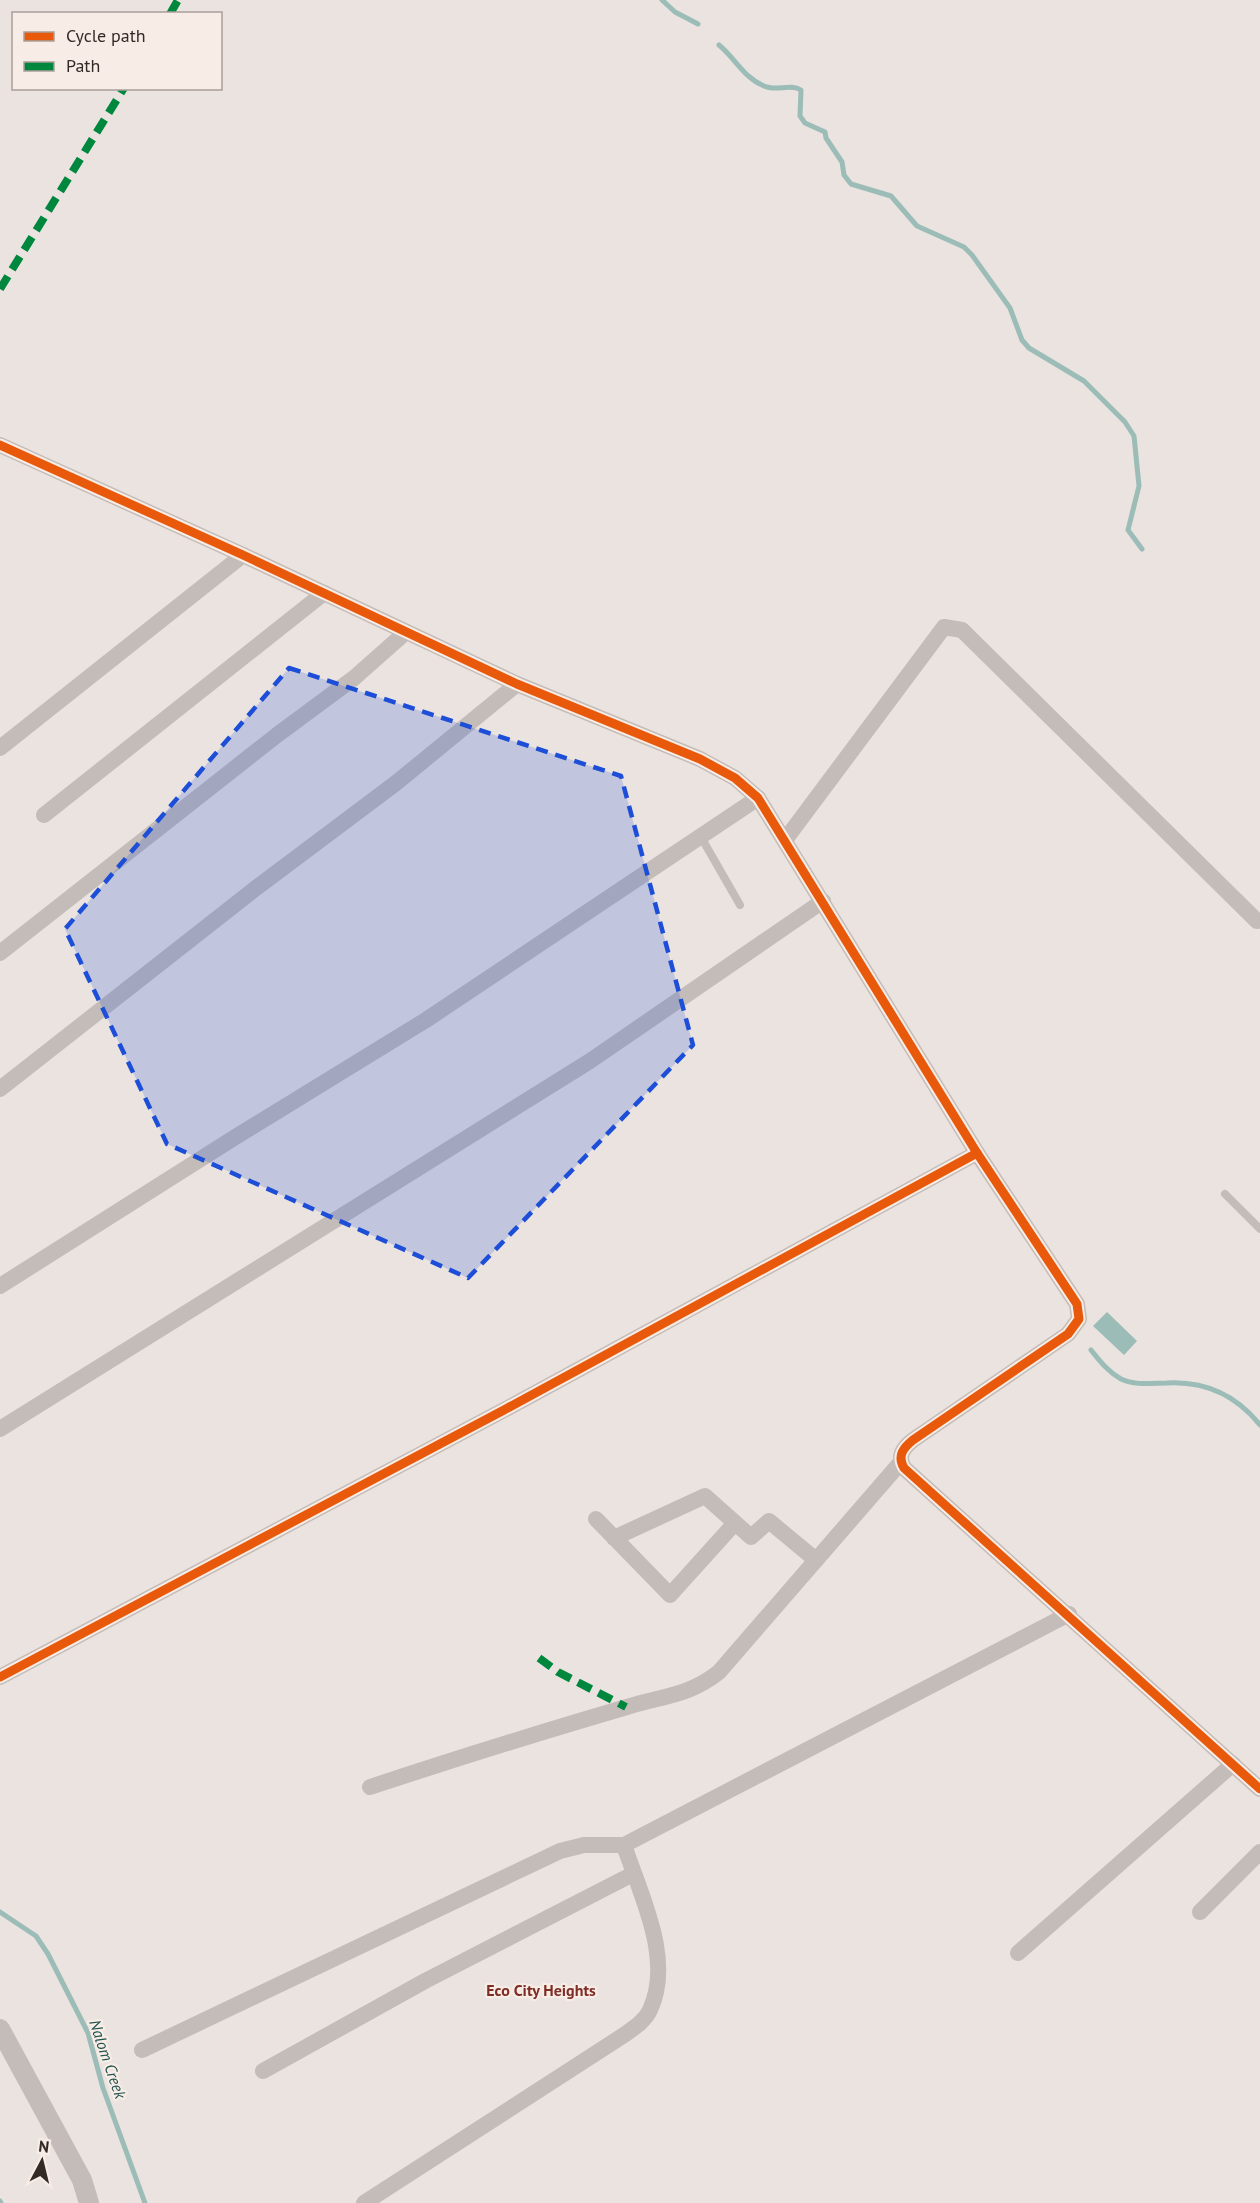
<svg xmlns="http://www.w3.org/2000/svg" width="1260" height="2203" font-family="'PT Sans',sans-serif">
	<rect width="100%" height="100%" fill="#eae3df"/>
	<polygon fill="#9cbcb7" points="1107,1312 1137,1341 1124,1355 1093,1326"/>
	<g fill="none" stroke-linecap="round" stroke-linejoin="round">
		<g stroke="#9cbcb7" stroke-width="5">
			<polyline points="662,0 675,12 698,24"/>
			<path d="M 719,45 C 735,58 744,78 764,86 C 777,92 790,83 801,90 L 800,116 L 805,123 L 825,132 L 826,138 L 842,162 L 844,175 L 851,184 L 891,196 L 917,226 L 964,247 L 972,255 L 1010,308 L 1022,340 L 1029,348 L 1084,381 L 1125,422 L 1134,436 L 1139,486 L 1128,530 L 1142,549"/>
			<path d="M 1091,1350 C 1100,1361 1108,1372 1121,1379 C 1136,1386 1152,1383 1167,1383 C 1205,1381 1236,1395 1260,1425"/>
			<polyline points="0,1912 36,1936 48,1954 88,2033 103,2088 145,2203"/>
			<polyline points="0,2201 1,2203"/>
		</g>
		<g stroke="#c4bcb8" stroke-width="8">
			<polyline points="701,837 740,905"/>
			<polyline points="1225,1194 1260,1229"/>
		</g>
		<g stroke="#c4bcb8" stroke-width="16">
			<path d="M 0,445 L 243,555 L 517,684 L 700,759 L 735,778 L 758,798 L 977,1153 L 1077,1304 L 1079,1319 L 1068,1334 L 913,1440 C 903,1448 897,1456 904,1468 L 1260,1789"/>
			<polyline points="0,748 243,555"/>
			<polyline points="44,815 324,593"/>
			<polyline points="785,840 944,627 962,630 1257,921"/>
			<polyline points="0,953 277,735 354,678 406,632"/>
			<polyline points="0,1089 256,888 396,783 517,684"/>
			<polyline points="0,1286 237,1136 426,1020 758,798"/>
			<polyline points="0,1429 590,1061 823,901"/>
			<polyline points="596,1519 670,1595 735,1523"/>
			<polyline points="614,1538 705,1496 751,1537 769,1521 816,1560"/>
			<polyline points="0,1677 504,1410 977,1153"/>
			<path d="M 370,1787 C 455,1759 541,1732 627,1707 C 662,1696 689,1696 719,1672 L 901,1462"/>
			<polyline points="1200,1912 1260,1852"/>
			<polyline points="1018,1953 1233,1764"/>
			<polyline points="142,2050 560,1851 584,1845 624,1845 1069,1614"/>
			<polyline points="263,2071 425,1981 633,1874"/>
			<path d="M 364,2203 L 624,2035 C 634,2028 645,2021 650,2010 C 674,1959 640,1894 624,1845"/>
		</g>
		<polyline stroke="#c4bcb8" stroke-width="20" points="0,2029 82,2180 89,2203"/>
		<g stroke="#00873e" stroke-width="8" stroke-dasharray="15 8" stroke-linecap="butt">
			<polyline points="170,14 178,0"/>
			<polyline points="0,289 124,88"/>
			<polyline points="539,1658 558,1672 626,1707"/>
		</g>
		<defs>
			<g id="cycleway">
				<path d="M 0,445 L 243,555 L 517,684 L 700,759 L 735,778 L 758,798 L 977,1153 L 1077,1304 L 1079,1319 L 1068,1334 L 913,1440 C 903,1448 897,1456 904,1468 L 1260,1789"/>
				<polyline points="0,1677 504,1410 977,1153"/>
			</g>
		</defs>
		<use href="#cycleway" stroke="#f8ede6" stroke-width="13"/>
		<use href="#cycleway" stroke="#e8590c" stroke-width="9"/>
	</g>
	<path fill="#1d4ed8" fill-opacity="0.2" stroke="#1d4ed8" stroke-width="4.5" stroke-dasharray="12 8" stroke-linejoin="round" d="M 289,668 L 621,776 L 693,1045 L 468,1278 L 167,1144 L 65,929 Z"/>
	<g text-anchor="middle" dominant-baseline="central" stroke-width="4.5" stroke-linejoin="round" paint-order="stroke">
		<g font-size="16" font-weight="bold" fill="#7d2d25" stroke="#f8ede6">
			<text x="541" y="1990">Eco City Heights</text>
		</g>
		<g font-size="16" font-style="italic" fill="#1f524e" stroke="#f8ede6">
			<text transform="translate(108 2059) rotate(71)">Nalom Creek</text>
		</g>
	</g>
	<rect x="12" y="12" width="210" height="78" fill="#f8ede6" stroke="#a99f9a" stroke-width="1.5"/>
	<rect x="24" y="32" width="30" height="9" fill="#e8590c" stroke="#a99f9a" stroke-width="1.5"/>
	<text x="66" y="42" font-size="18" fill="#332927">Cycle path</text>
	<rect x="24" y="62" width="30" height="9" fill="#00873e" stroke="#a99f9a" stroke-width="1.5"/>
	<text x="66" y="72" font-size="18" fill="#332927">Path</text>
	<g transform="translate(42 2161) rotate(7)" stroke="#f8ede6" stroke-width="4.5" paint-order="stroke">
	<path d="M0-4.5L10 22L0 15L-10 22Z" fill="#332927"/>
	<text y="-9" font-size="16" font-weight="bold" text-anchor="middle" fill="#332927">N</text>
	</g>
</svg>
